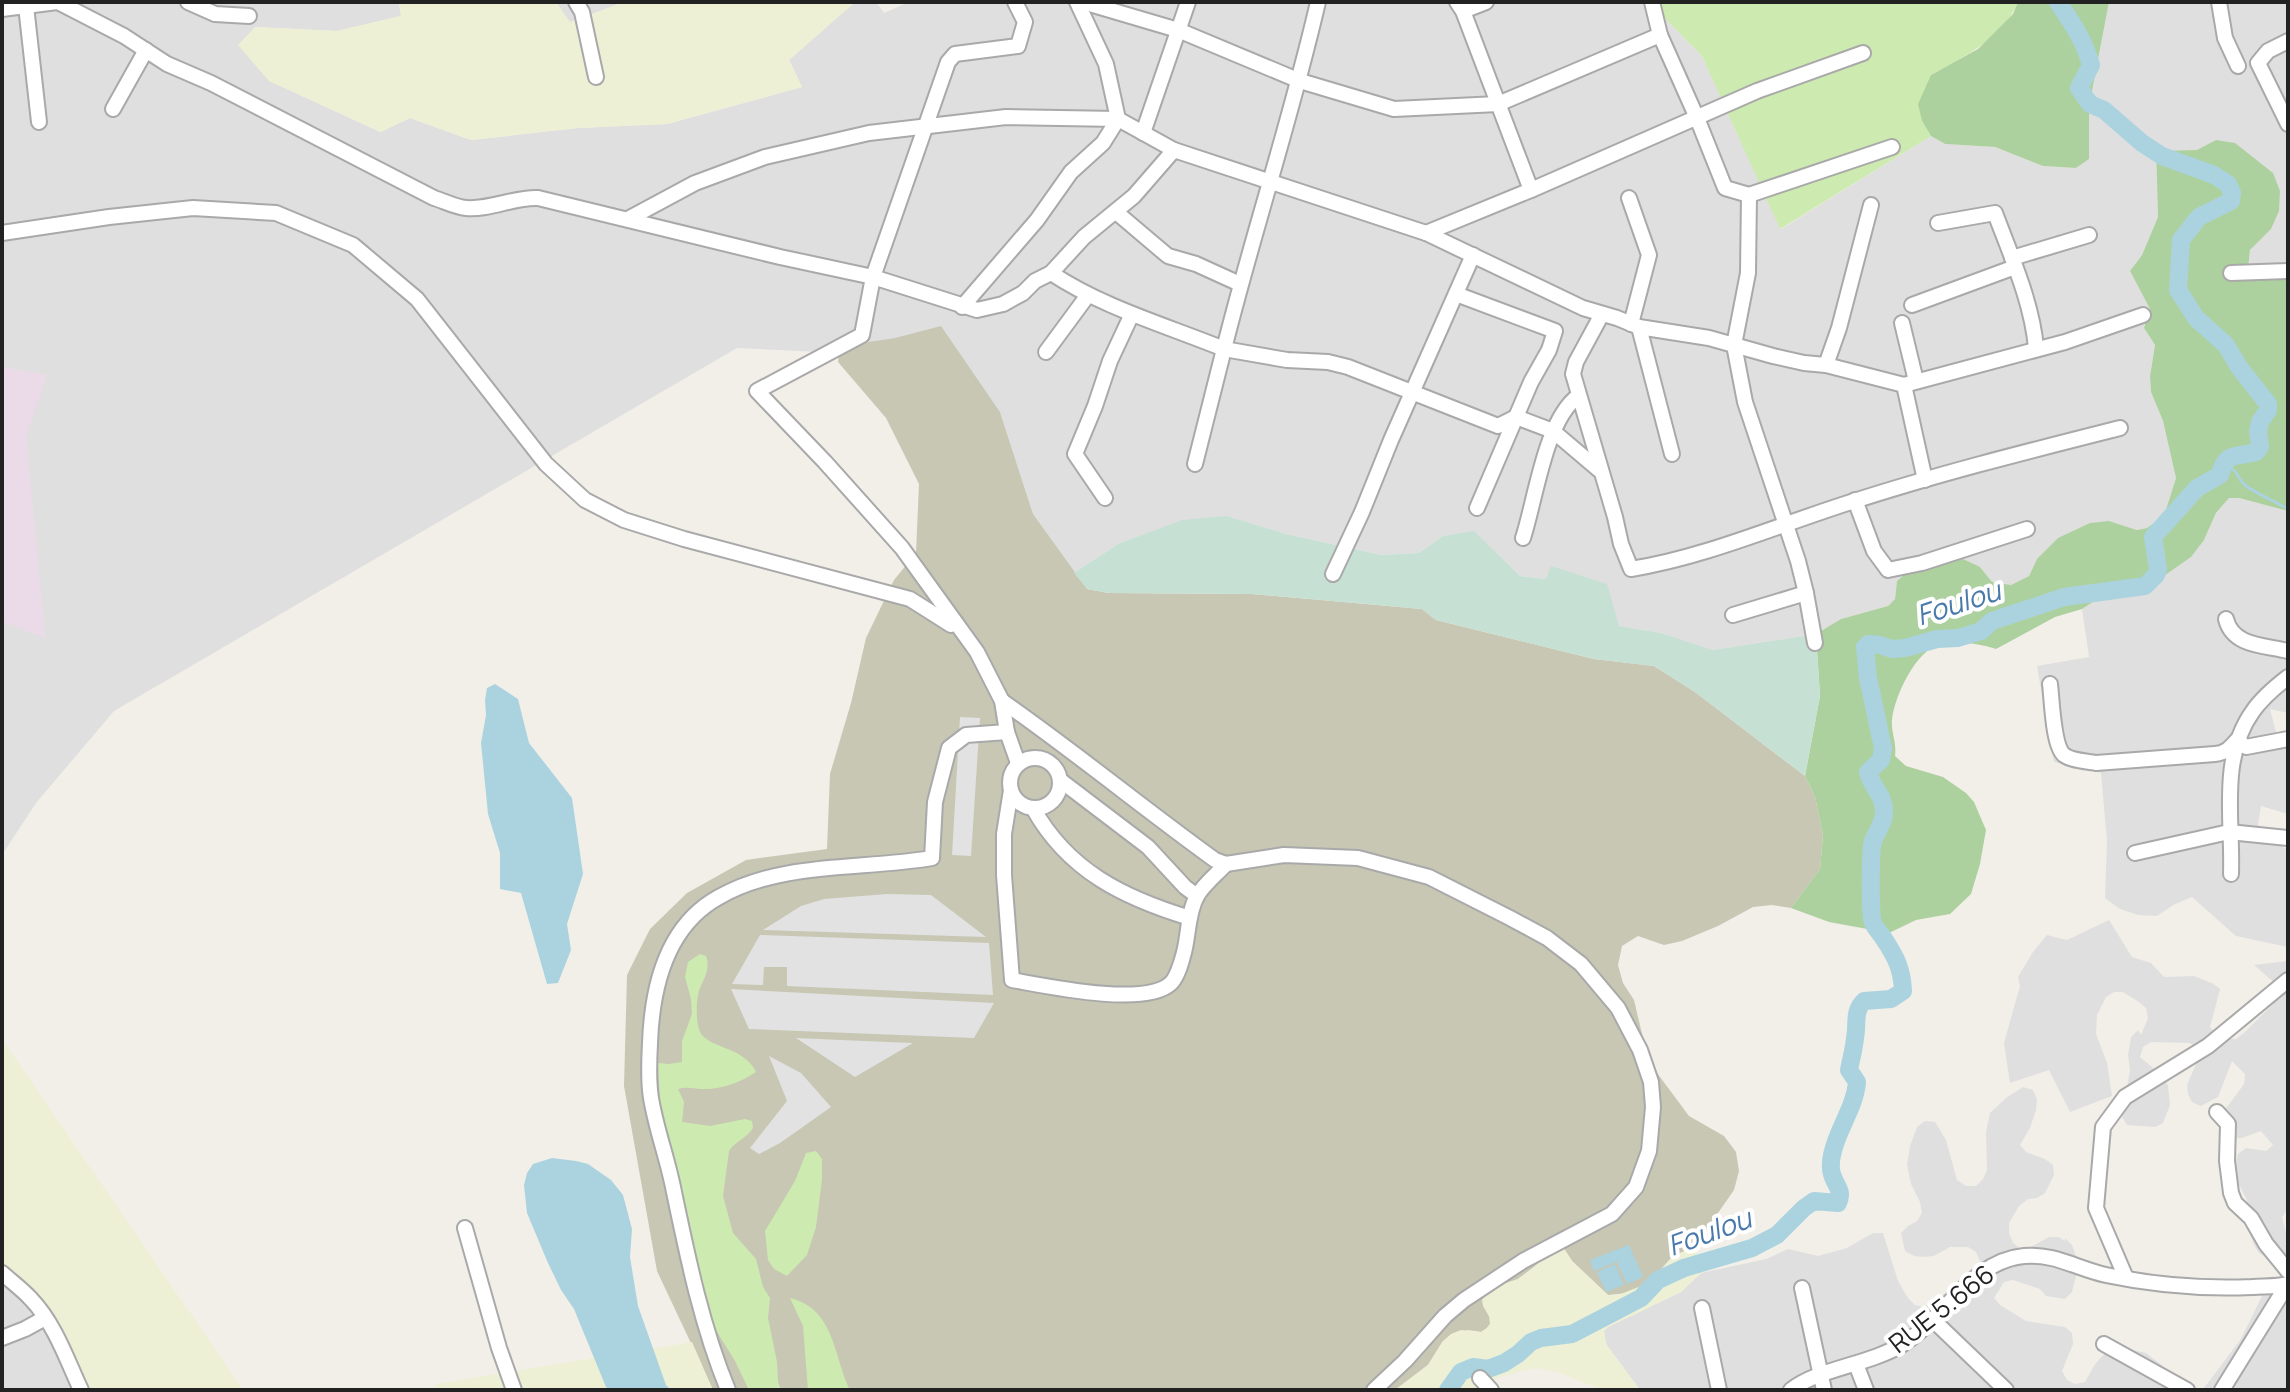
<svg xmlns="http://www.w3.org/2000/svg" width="2290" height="1392" font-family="Manrope,sans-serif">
	<rect width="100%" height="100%" fill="#f2efe9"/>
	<g fill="#e0dfdf">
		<polygon points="2,2 399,2 401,16 337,31 255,27 270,81 380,132 410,118 471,140 578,128 667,124 802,87 789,60 855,2 876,2 884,13 909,2 1649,2 1702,56 1781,229 1931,136 1945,144 1995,147 2043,166 2076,168 2089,158 2089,107 2109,2 2288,2 2288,276 2274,280 2255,276 2248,269 2250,250 2271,229 2216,140 2197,151 2165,151 2157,144 2158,217 2142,255 2130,271 2150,309 2144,328 2155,345 2150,376 2151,392 2163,421 2176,478 2164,516 2147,528 2137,530 2109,521 2037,559 2029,576 2011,585 1992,582 1980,567 1897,581 1895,599 1888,606 1841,619 1816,634 1713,650 1661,633 1619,626 1552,567 1546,579 1520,576 1474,532 1443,536 1419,553 1381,555 1286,534 1227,516 1118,544 1074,573 1033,514 1000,412 941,327 839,353 737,348 114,711 36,803 2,855"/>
		<polygon points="556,2 624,2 569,23"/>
		<polygon points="2229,498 2239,498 2288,511 2288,713 2270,709 2277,736 2288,740 2288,814 2261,806 2258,825 2288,851 2288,947 2236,936 2192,897 2173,905 2157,916 2138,915 2120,909 2105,898 2107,841 2101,773 2054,762 2037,666 2089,657 2082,609 2121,584 2140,587 2204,540 2216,513"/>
		<polygon points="2109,920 2132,957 2151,963 2164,977 2194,976 2212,983 2220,989 2210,1027 2218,1036 2226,1039 2236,1039 2244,1033 2285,992 2254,965 2288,961 2288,1208 2282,1217 2288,1240 2288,1253 2278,1262 2276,1259 2267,1258 2259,1253 2254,1245 2248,1228 2247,1200 2233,1173 2238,1154 2246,1148 2266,1151 2273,1145 2261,1131 2242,1138 2232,1138 2217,1112 2227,1107 2244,1084 2245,1074 2232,1061 2218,1097 2201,1106 2192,1102 2188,1094 2187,1085 2199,1057 2198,1048 2190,1043 2151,1042 2143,1047 2140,1057 2164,1077 2168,1086 2170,1105 2163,1123 2155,1127 2127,1125 2122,1117 2130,1070 2128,1055 2131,1037 2138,1030 2141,1035 2148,1018 2146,1008 2139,1002 2123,992 2114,992 2106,997 2097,1015 2096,1034 2107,1063 2112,1096 2070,1112 2049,1070 2010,1083 2004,1043 2020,986 2018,977 2033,952 2047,935 2067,940"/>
		<polygon points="2023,1087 2033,1090 2037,1099 2036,1110 2030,1128 2020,1145 2026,1152 2045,1159 2053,1165 2054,1175 2045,1193 2037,1198 2028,1199 2019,1206 2009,1223 2009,1233 2013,1243 2021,1249 2031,1247 2049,1237 2059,1237 2065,1241 2065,1238 2072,1245 2079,1264 2072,1292 2065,1299 2046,1296 2040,1289 2013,1280 2004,1282 1994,1298 2000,1305 2026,1321 2065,1327 2072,1333 2073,1344 2062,1371 2067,1380 2075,1384 2085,1382 2095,1364 2109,1349 2124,1348 2146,1353 2194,1390 1640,1390 1606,1344 1604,1331 1608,1327 1681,1292 1701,1273 1766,1259 1788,1249 1818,1256 1847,1248 1873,1233 1883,1233 1898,1281 1908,1298 1915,1305 1924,1307 1973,1279 1980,1261 1976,1252 1968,1247 1950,1247 1934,1256 1923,1257 1914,1256 1905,1251 1901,1233 1908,1226 1917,1221 1922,1213 1920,1202 1911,1184 1907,1165 1910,1146 1917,1127 1925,1121 1935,1122 1946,1140 1957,1180 1966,1186 1976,1186 1983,1179 1987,1170 1986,1132 1990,1113 2006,1098"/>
		<polygon points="2,1273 32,1300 81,1390 2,1390"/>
		<polygon points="2288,1276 2288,1390 2199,1390 2204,1388 2241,1339 2263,1294"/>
	</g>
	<polygon fill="#ebdbe8" points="2,367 47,375 26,436 45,638 2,621"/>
	<polygon fill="#c7c7b4" points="941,326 1000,412 1033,514 1087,589 1109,593 1252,594 1422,609 1436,620 1594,659 1654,666 1695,692 1805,776 1815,797 1823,835 1820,869 1791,908 1772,905 1753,907 1718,926 1682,941 1664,945 1638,936 1622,946 1618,965 1623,983 1634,1000 1643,1038 1640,1050 1689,1116 1724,1136 1736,1152 1739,1171 1734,1190 1695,1246 1672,1257 1649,1283 1628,1293 1608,1295 1572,1261 1562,1246 1518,1279 1489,1315 1490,1324 1487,1328 1481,1332 1468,1330 1443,1341 1428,1365 1395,1390 713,1390 657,1271 624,1086 627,975 650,929 687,893 746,860 827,849 830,774 851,703 866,638 894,580 916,553 919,484 886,418 838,362 839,353 849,345 895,338"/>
	<g fill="#eef0d5">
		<polygon points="399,2 556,2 570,22 624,2 855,2 789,60 802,87 667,124 578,128 471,140 410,118 381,132 269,81 238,45 255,27 337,31 401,16"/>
		<polygon points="2,1039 243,1390 81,1390 57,1338 2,1273"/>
		<polygon points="1562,1245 1572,1261 1608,1295 1618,1295 1649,1283 1672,1257 1695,1246 1701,1273 1681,1292 1608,1327 1604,1331 1606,1344 1640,1390 1602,1390 1557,1372 1536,1368 1496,1378 1488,1390 1395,1390 1428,1365 1443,1341 1451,1334 1461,1330 1481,1332 1487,1328 1490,1324 1490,1318 1483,1306 1482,1300 1493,1287 1518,1279 1533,1268 1551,1251"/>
		<polygon points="692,1342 713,1390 434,1390 436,1384"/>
	</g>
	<g fill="#cdebb0">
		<path d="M 1649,2 L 2018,2 C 2003,38 1964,57 1931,75 L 1922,121 L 1931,136 L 1780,229 L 1702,56 Z"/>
		<path d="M 700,954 L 706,956 C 711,970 703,979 699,991 C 696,1000 696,1020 699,1029 C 704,1049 744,1045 756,1072 C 741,1082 723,1089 705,1089 C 695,1089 688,1086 678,1089 L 684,1102 L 682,1122 L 710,1126 L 745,1119 L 752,1121 L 753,1128 C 746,1139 734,1142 729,1151 L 723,1196 L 733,1233 L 756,1259 L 763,1287 L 770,1298 L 768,1318 L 777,1362 L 778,1382 L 781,1390 L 749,1390 L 735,1361 L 714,1327 L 682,1236 L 661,1122 L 658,1063 L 669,1064 L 682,1062 L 682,1041 L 692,1014 L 691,999 L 685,977 L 688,962 Z"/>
		<polygon points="816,1151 822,1159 822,1179 816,1227 807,1255 787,1276 774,1269 768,1260 765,1231 795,1181 806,1153"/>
		<path d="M 790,1298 C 835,1309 833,1355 850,1390 L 808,1390 L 803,1326 Z"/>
	</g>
	<g fill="#add19e">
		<polygon points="2018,2 2109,2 2089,107 2089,159 2076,168 2043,166 1995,147 1945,144 1931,136 1922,121 1918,104 1931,75 1978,49 2013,14"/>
		<path d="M 2216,140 L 2235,143 L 2273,173 L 2280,191 L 2279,211 L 2271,229 L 2250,250 L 2248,269 C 2260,280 2273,281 2288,276 L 2288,511 L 2239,498 L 2229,498 L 2216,513 L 2204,540 L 2191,557 L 2155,582 L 2140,587 L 2121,584 L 2082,609 L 2055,617 L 1996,649 C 1979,644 1958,640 1940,644 C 1916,650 1894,697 1892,720 C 1891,733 1897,743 1895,756 L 1906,766 L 1943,777 L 1966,793 L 1974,802 L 1986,830 L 1980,864 L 1971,894 L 1950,914 L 1916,920 L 1889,933 L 1829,922 L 1791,908 L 1820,869 L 1823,835 L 1815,797 L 1805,776 L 1820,696 L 1816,634 L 1841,619 L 1888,606 L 1895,599 L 1897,581 L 1914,566 L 1963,559 L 1980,567 L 1992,582 L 2011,585 L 2029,576 L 2037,559 L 2058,538 L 2090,523 L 2109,521 L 2137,530 L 2147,528 L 2164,516 L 2176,478 L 2163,421 L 2151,392 L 2150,376 L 2155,345 L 2144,328 L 2150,309 L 2130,271 L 2142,255 L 2158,217 L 2156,143 L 2165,151 L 2197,150 Z"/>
	</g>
	<polygon fill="#c6e0d4" points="1227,516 1286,534 1381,555 1419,553 1443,536 1474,531 1520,576 1546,579 1551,566 1607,584 1619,626 1661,633 1713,650 1816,634 1820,696 1805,776 1695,692 1654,666 1594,659 1436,620 1422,609 1252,594 1109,593 1087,589 1074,573 1118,544 1182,520"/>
	<g fill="#e2e2e2">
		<polygon points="960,717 980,718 971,856 952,855"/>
		<polygon points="887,894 931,895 986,937 763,930 801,906 824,899"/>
		<polygon points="760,935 989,943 993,995 787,986 787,967 764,967 763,985 732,984"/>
		<polygon points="731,989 994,1003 974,1038 749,1029"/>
		<polygon points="796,1038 864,1041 913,1043 855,1077"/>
		<polygon points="769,1056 801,1073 831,1107 780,1143 759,1154 750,1148 787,1101"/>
	</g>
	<g fill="#aad3df">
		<polygon points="495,684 518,699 529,743 572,798 583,874 567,924 571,950 558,983 547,984 521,893 500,889 500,853 488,814 481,743 486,715 485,700 487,688"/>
		<polygon points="552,1158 576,1161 588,1164 611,1180 623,1195 632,1229 630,1257 638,1306 666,1385 671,1390 610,1390 606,1387 574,1309 561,1290 548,1263 527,1213 524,1185 527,1173 533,1164"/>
		<polygon points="1629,1245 1643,1277 1627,1284 1617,1263 1621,1260 1594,1271 1590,1260"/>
		<polygon points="1615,1264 1624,1285 1606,1292 1597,1272"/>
	</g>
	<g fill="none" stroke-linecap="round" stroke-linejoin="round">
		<path stroke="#aad3df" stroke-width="3" d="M 2222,466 C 2241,469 2234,476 2246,486 C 2259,495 2275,501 2288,509"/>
		<path stroke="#aad3df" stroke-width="18" d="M 1448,1390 L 1461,1372 L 1473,1367 L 1488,1369 L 1504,1363 L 1518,1354 L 1531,1342 L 1541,1338 L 1572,1334 L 1641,1298 L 1658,1280 L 1684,1268 L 1752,1248 L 1777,1235 L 1804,1208 L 1814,1201 L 1838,1203 C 1844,1190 1835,1186 1832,1174 C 1830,1168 1831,1160 1832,1155 C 1837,1129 1855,1108 1857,1082 L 1849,1070 C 1851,1059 1854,1049 1855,1038 C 1858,1023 1853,1012 1864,1001 L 1891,999 L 1903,991 C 1902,969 1896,957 1884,939 C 1881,934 1875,928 1873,923 C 1870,914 1870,851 1873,841 C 1877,831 1884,823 1884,812 C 1885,796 1871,787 1868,772 L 1881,760 L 1883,748 L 1868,678 L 1865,647 L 1868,644 L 1880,645 L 1892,649 L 1905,648 L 1937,639 L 1958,638 L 1981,631 L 1992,621 L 2064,597 L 2145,586 L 2156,575 L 2158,569 L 2153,537 L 2197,488 L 2220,475 C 2226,450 2237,458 2256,452 L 2260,447 L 2258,431 L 2260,422 L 2268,410 L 2268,404 L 2239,367 L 2226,345 L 2196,318 L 2178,290 L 2181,240 L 2199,217 L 2231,201 L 2232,193 L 2228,184 L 2214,175 L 2162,156 L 2142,143 L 2104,110 L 2090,104 L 2079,88 L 2091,65 C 2084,40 2072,23 2058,2"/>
		<defs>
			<g id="minor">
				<path d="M 58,2 L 124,36 L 167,64 L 211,83 L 434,198 C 444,201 455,207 466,208 C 491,210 513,197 538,198 L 780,257 L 873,277 L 862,335 L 757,391 L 825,462 L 902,548 L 977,652 L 1002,701 L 1007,732 L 1018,763"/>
				<polyline points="188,2 215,14 249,16"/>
				<polyline points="576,2 582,12 596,77"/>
				<path d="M 1015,2 L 1025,22 L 1018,46 L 955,54 L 948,62 L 873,277 L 977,310 L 1003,304 L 1023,293 L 1035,281 L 1051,273 C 1104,308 1165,325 1224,349 L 1195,464"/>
				<polyline points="1077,2 1106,64 1118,119 1174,150 1426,233 1583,308 1617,318 1639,327 1709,338 1773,356 1804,363 1826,365 1904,385 2065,342 2143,315"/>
				<polyline points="1083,2 1178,30 1300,81 1394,109 1498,104 1660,35"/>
				<path d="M 1318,2 C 1291,119 1253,233 1224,349 L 1287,360 L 1328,362 L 1348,367 L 1498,426 L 1516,417 L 1553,431 L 1599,470"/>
				<polyline points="1457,2 1463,11 1531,190"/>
				<polyline points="1652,2 1660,35 1697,118 1725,188 1749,195"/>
				<polyline points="2219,2 2225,38 2238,66"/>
				<polyline points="26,6 39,122"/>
				<polyline points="2,9 57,2"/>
				<polyline points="1463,11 1486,2"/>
				<polyline points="2288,41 2268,51 2258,63 2288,124"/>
				<polyline points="113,109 146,50"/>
				<polyline points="1143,133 1188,2"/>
				<polyline points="1629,198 1649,255 1631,324"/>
				<polyline points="1116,212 1168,256 1196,264 1240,284"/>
				<polyline points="628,219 695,183 765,157 869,133 1006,117 1118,119"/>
				<path d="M 1938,223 L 1995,213 C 2011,256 2032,302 2036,348"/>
				<polyline points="2,233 109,217 193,208 276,213 353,245 417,299 546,464 585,500 624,520 684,539 910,599 951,625"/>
				<polyline points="1426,233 1531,190 1757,91 1863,53"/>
				<polyline points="2012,258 2089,235"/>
				<polyline points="1051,273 1084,237 1134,196 1174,150"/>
				<polyline points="2231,273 2288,271"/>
				<polyline points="1456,294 1555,331 1549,350 1531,382 1477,508"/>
				<polyline points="1912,305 2015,267"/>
				<polyline points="962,307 1037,220 1071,172 1103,143 1118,119"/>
				<path d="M 1602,314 L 1576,362 L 1573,374 L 1615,517 L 1621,544 L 1631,569 C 1705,557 1776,526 1848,503 C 1937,474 2029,451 2120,428"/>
				<polyline points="1902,323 1916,381"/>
				<polyline points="1639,327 1672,454"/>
				<polyline points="1046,352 1088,295"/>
				<polyline points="1826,365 1839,328 1871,205"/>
				<polyline points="1904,385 1925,480"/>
				<polyline points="1105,498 1075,454 1095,406 1110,361 1131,316"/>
				<polyline points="1855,500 1874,551 1888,570 1922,563 2027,529"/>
				<path d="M 1523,538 C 1536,498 1545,421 1578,396"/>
				<polyline points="1333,574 1362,512 1391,440 1473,255"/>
				<polyline points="1806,593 1815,643"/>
				<polyline points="1733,615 1806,593 1798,561 1745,402 1734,345 1748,273 1749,195 1892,147"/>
				<path d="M 2226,619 C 2233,647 2265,645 2288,651"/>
				<path d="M 2050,684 C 2052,700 2053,746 2064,755 C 2072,761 2087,761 2096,763 L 2215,754 C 2226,753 2230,748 2237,740 L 2246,747 L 2288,739"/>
				<path d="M 1002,701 C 1075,752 1143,808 1215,860 L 1226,864 L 1284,855 L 1358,858 L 1429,877 L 1510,918 L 1547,938 L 1581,964 L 1618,1008 L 1640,1050 L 1651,1082 L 1653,1107 L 1649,1151 L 1636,1187 L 1612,1214 L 1523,1261 L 1464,1300 L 1445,1316 L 1405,1361 L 1374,1390"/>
				<circle cx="1035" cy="783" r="25"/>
				<polyline points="1060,780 1148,847 1185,887 1197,896"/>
				<path d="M 1011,790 L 1004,834 L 1004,875 L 1012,980 C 1046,986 1144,1007 1170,984 C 1176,979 1181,964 1183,956 C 1189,937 1187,914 1197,896 C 1204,884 1217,874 1226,864"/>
				<path d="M 1033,808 C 1068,871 1124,898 1190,918"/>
				<polyline points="2135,853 2229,832 2288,838"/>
				<path d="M 2231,874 C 2233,821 2219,758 2253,711 C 2262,698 2275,687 2288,677"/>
				<polyline points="2217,1112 2228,1124 2227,1161 2231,1193 2235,1203 2251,1218 2266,1244 2288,1271"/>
				<polyline points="465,1228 499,1348 514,1390"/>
				<path d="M 2,1273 C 12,1282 23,1290 31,1299 C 55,1324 67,1360 81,1390"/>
				<polyline points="2126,1278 2096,1208 2103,1127 2125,1097 2208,1046 2288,980"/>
				<polyline points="1802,1288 1824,1390"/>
				<polyline points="1702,1308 1719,1390"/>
				<polyline points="1932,1319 2006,1390"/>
				<polyline points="2,1338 25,1329 45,1318"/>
				<polyline points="2104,1344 2187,1390"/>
				<polyline points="1856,1364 1866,1390"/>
				<polyline points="1480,1378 1491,1390"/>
				<path d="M 728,1390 C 702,1327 688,1259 674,1192 C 668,1160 656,1129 651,1098 C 648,1080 649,1061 650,1043 C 652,987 666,926 719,897 C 782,861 862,870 932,858 L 935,802 L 949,748 L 966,735 L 1007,732"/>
				<path d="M 1791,1390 C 1819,1368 1869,1365 1903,1344 C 1945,1318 1971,1261 2024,1256 C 2054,1253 2078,1269 2106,1275 C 2153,1285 2204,1289 2252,1287 C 2264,1286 2277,1287 2288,1284"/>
				<polyline points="2222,1390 2287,1285"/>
			</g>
		</defs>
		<use href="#minor" stroke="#a9a9a9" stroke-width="18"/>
		<use href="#minor" stroke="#fff" stroke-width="14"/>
	</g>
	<g text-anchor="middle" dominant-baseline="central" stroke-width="8" stroke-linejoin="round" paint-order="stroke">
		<g font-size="26" fill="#222" stroke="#fff">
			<text transform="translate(1941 1308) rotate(-38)">RUE 5.666</text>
		</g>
		<g font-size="28" font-style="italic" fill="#4a7aab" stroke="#fff">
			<text transform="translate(1958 602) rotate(-18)">Foulou</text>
			<text transform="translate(1709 1231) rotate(-20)">Foulou</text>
		</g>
	</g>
	<rect width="2290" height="1392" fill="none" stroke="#222222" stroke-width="8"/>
</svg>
